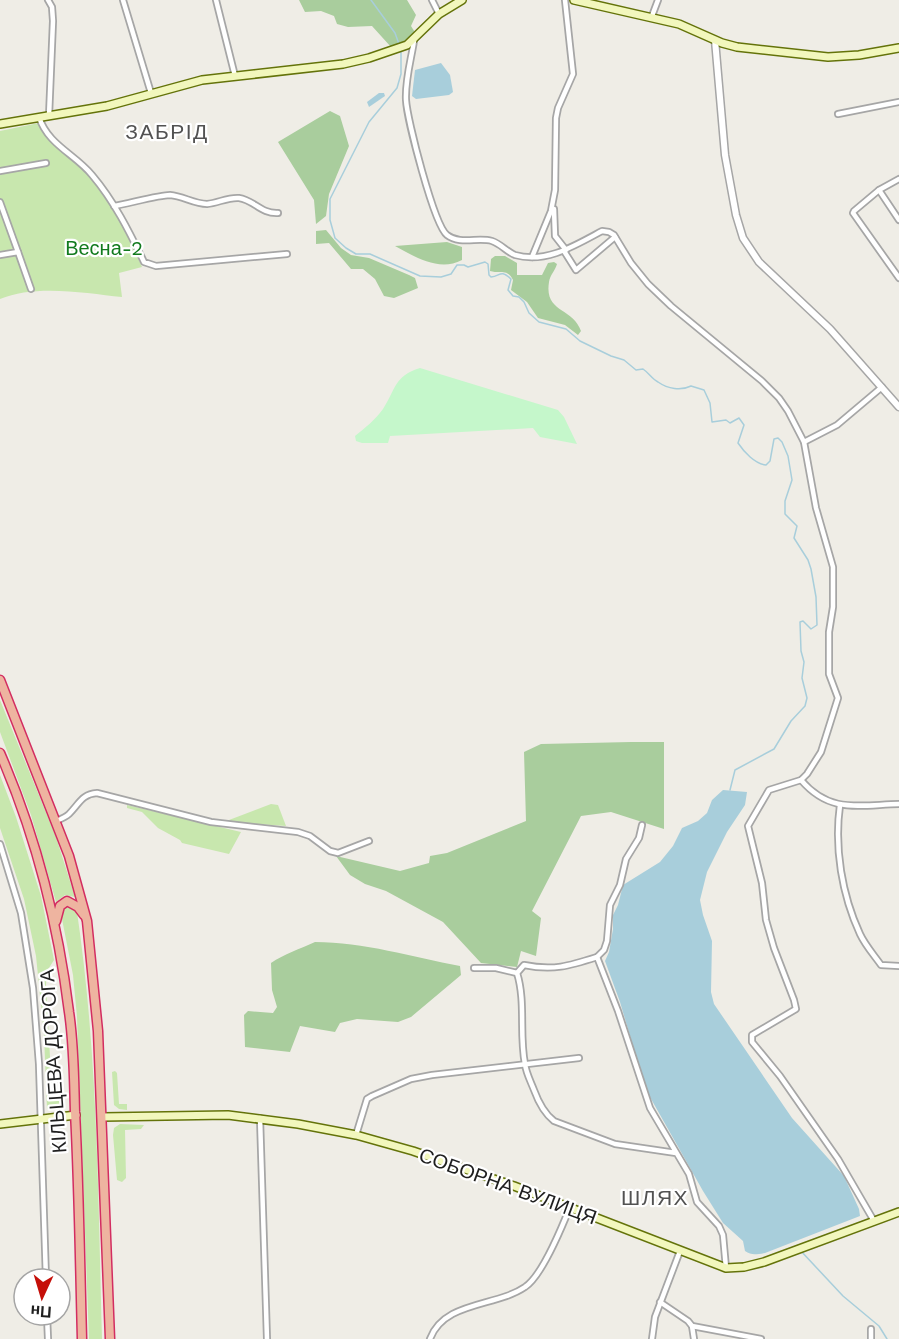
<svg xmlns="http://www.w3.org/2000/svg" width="899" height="1339" font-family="'Work Sans',sans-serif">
	<rect width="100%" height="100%" fill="#efede6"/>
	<g fill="#c8e7ae">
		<path d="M 39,123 C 47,145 69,154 84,170 C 110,198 127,233 142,267 L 119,273 L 122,297 C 86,293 35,284 0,299 L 0,131 Z"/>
		<polygon points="0,700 56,837 75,897 65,895 56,902 31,815 0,732"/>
		<polygon points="0,775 16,817 41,896 54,960 47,971 46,984 52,1093 62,1092 62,1102 58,1107 47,1109 44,1035 36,956 24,899 0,828"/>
		<polygon points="271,804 278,805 286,826 230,822 229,820"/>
		<polygon points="127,805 241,832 229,854 182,843 180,840 158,828 142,812 127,808"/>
		<path d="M 67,905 L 73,906 L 77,912 C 98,1054 98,1196 102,1339 L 89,1339 L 77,1017 L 73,975 L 61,914 Z"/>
		<polygon points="115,1071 117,1073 119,1104 127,1104 127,1110 119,1109 114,1105 112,1072"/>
		<polygon points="120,1124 144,1125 141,1129 125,1130 126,1178 122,1182 117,1180 113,1135 114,1128"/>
	</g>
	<g fill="#a9cd9d">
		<polygon points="299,0 407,0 416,15 411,26 416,34 409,40 391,47 372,26 348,27 337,24 334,16 321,11 305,12"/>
		<polygon points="330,111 340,116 349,146 329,194 326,216 316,224 314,200 278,142"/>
		<polygon points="326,230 341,248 351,255 369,258 409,275 415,278 418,288 394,298 384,296 375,279 363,269 351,269 329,243 316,244 316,231"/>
		<path d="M 447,242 L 462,247 L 462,260 C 439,272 415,257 395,246 Z"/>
		<path d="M 495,256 L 505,256 L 517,263 L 517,275 L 542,275 L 548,263 L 554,262 L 557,264 C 555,271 550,275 549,282 C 544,313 573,307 581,331 L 578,335 L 565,325 L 538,318 L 527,302 L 511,290 L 513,280 C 507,268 500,274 490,271 L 491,259 Z"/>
		<polygon points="631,742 664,742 664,829 611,812 581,816 532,911 541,918 536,956 521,951 517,967 481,963 443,922 386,891 365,884 350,875 336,856 400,871 429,863 430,856 447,853 526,821 524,752 541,744"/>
		<path d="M 315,942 C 363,942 413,957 460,966 L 461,975 L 411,1017 L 398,1022 L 357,1019 L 340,1023 L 335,1032 L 300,1026 L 290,1052 L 245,1047 L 244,1015 L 248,1011 L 273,1013 L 277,1007 L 272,990 L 271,963 C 284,954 300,949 315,942 Z"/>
	</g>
	<path fill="#c5f7cb" d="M 420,368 L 558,410 L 564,417 L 577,444 L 540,437 L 533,428 L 390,436 L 388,443 L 362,443 L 356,441 L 355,436 C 365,428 375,420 383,409 C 396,389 394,376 420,368 Z"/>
	<g fill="#a8cedb">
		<polygon points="441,63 450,75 453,92 449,95 416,99 412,96 415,70"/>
		<polygon points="379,93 384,93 385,96 369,107 367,102"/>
		<path d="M 723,790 L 747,792 L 745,805 L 727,832 L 707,872 L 700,900 L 703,915 L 712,941 L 711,992 L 714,1004 L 792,1118 L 844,1176 L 859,1209 L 860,1216 L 765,1253 C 757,1254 752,1256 745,1251 L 743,1241 L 723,1223 L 703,1191 L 646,1090 L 620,1002 L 605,961 L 609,952 L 613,929 L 613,915 L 618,905 L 623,885 L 660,862 L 673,846 L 682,828 L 698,821 L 707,813 L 712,800 Z"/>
	</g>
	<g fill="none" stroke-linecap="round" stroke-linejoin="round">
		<g stroke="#a8cedb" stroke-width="1.5">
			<polyline points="371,0 395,33 399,44"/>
			<path d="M 401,49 L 401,74 L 397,88 L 369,122 L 330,199 L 330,220 L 335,238 L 346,248 L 356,254 L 370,254 L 420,276 L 441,277 L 451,274 L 457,265 L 464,265 L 468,267 L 485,262 L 488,264 L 489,275 L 491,277 C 501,276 500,269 511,279 L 508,290 L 513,296 L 519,297 L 524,302 L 529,313 L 539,322 L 566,329 L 580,341 L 611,356 L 624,360 L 636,370 L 643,369 C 649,373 652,379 658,382 C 668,389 681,391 691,386 L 704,390 L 710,403 L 712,422 L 726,420 L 730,423 L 739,418 L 744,425 L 738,443 C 744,452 755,464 766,465 L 770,461 L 774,439 L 778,438 L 782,442 L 788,456 L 792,480 L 785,501 L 785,514 L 797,526 L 794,538 L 808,560 L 811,569 L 816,597 L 817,625 L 811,629 L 803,621 L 800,622 L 801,651 L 804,662 L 802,678 L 807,698 L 805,706 L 791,721 L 774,749 L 735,770 L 730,790"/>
			<polyline points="800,1250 843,1296 879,1326 887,1339"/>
		</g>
		<defs>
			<g id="minor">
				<polyline points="48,0 52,7 53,21 49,116"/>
				<polyline points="123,0 151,93"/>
				<polyline points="216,0 235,76"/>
				<polyline points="432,0 439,14"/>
				<polyline points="652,16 658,0"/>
				<path d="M 414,41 C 411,60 405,80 406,100 C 407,119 434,225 447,235 C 460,245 478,237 492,241 C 501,244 507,252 515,255 C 546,264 576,245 602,231 L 609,232 L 614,235 L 631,263 L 648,284 L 671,306 L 762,381 L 779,398 L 788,411 L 804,442 L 816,508 L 833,567 L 833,607 L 829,632 L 829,674 L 838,698 L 821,752 L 807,774 L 801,780 L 769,790 L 748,826 L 762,883 L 766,920 L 774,948 L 794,1000 L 796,1009 L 752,1035 L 752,1042 L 780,1076 L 838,1159 L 874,1221"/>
				<polyline points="838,114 899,102"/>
				<path d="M 39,117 C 48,145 75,154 92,175 C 114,201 129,231 144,262 L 156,266 L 287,254"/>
				<polyline points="0,171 46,163"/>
				<polyline points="899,179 879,190 854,211 853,213 899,278"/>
				<polyline points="879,190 899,220"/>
				<polyline points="0,202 18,252 0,255"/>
				<path d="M 114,206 C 127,204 159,195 170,195 C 183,196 194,204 207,204 C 218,203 228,197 239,198 C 254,200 261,214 278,213"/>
				<polyline points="554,209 555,236 566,250"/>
				<polyline points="564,251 576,270 615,237"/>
				<polyline points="18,252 31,289"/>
				<polyline points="532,257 551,211 555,190 556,118 558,108 573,74 565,0"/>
				<polyline points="804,442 837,425 882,387"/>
				<path d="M 801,780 C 830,814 859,805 899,804"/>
				<path d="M 840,805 C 834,848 842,895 860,934 C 865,945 874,955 881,965 L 899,966"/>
				<path d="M 56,821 C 61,819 66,817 69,814 C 79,804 82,794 97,793 L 211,822 L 298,832 L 310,836 L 330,851 L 338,853 L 369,841"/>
				<polyline points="0,844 21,913 33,988 39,1064 46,1279"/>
				<polyline points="597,957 604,950 607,941 610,905 620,885 626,859 639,838 642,825"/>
				<polyline points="474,968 496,968 517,973"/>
				<polyline points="260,1118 267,1339"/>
				<polyline points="356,1135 367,1099 372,1096 411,1079 432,1075 579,1058"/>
				<path d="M 676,1153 L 615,1144 L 554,1121 C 545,1114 538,1101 534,1090 C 531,1082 526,1073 525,1064 C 519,1034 526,1002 517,973 L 524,965 C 553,971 569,966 597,957 L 618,1011 L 650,1108 L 689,1174 L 697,1202 L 719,1226 L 723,1235 L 726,1268"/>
				<polyline points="660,1302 688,1321 692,1326 761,1339"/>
				<polyline points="47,1315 48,1339"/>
				<polyline points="692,1326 694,1339"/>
				<polyline points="871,1329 871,1339"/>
				<path d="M 430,1339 C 444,1301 496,1307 525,1287 C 542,1276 562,1227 570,1207"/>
				<polyline points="652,1339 655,1317 680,1251"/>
			</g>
			<polyline id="tertiary" points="715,40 725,155 736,215 743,238 759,262 830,329 899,407"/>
			<g id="secondary">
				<polyline points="574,0 679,24 722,43 737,47 828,57 859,55 899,48"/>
				<polyline points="0,124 107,106 202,80 343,64 369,58 407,45 439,14 462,0"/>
				<polyline points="103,1117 228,1115 298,1124 356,1135 413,1151 514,1186 726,1268 744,1267 764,1262 899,1212"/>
				<polyline points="0,1124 76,1115"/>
			</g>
			<g id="trunk">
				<polyline points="0,680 69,856 87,921 98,1031 110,1339"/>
				<path d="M 0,753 C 36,836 58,923 69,1012 C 74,1045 74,1078 75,1112 C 79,1187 80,1263 82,1339"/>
				<polyline points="56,921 60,906 67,901 78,907 84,915"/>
			</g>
		</defs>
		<use href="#minor" stroke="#a6a6a6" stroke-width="8"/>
		<use href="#tertiary" stroke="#a6a6a6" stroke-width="9"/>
		<use href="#secondary" stroke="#64730a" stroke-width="10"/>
		<use href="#trunk" stroke="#d32d61" stroke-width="11"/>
		<use href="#minor" stroke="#fff" stroke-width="4.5"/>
		<use href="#tertiary" stroke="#fff" stroke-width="6"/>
		<use href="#secondary" stroke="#f2f7bd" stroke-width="7"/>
		<use href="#trunk" stroke="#eeb4a0" stroke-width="8"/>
	</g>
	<g text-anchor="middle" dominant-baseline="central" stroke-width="4.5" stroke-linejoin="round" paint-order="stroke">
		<g font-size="20" fill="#117a1d" stroke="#fff">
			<text x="104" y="248">Весна-2</text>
		</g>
		<g font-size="20" fill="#1f1f1f" stroke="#fff">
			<text transform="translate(53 1061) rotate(-94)">КІЛЬЦЕВА ДОРОГА</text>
			<text transform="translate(508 1186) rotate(20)">СОБОРНА ВУЛИЦЯ</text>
		</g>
		<g font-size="21" letter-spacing="1.5" fill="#525252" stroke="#fff">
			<text x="167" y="131">ЗАБРІД</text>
			<text x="655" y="1197">ШЛЯХ</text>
		</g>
	</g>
	<g transform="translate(42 1297) rotate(184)"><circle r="28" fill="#ffffff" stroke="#a5a5a5" stroke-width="1.5"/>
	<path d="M0-4.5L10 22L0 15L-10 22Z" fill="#c50f09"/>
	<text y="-9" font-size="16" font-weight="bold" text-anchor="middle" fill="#1f1f1f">Пн</text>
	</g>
</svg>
